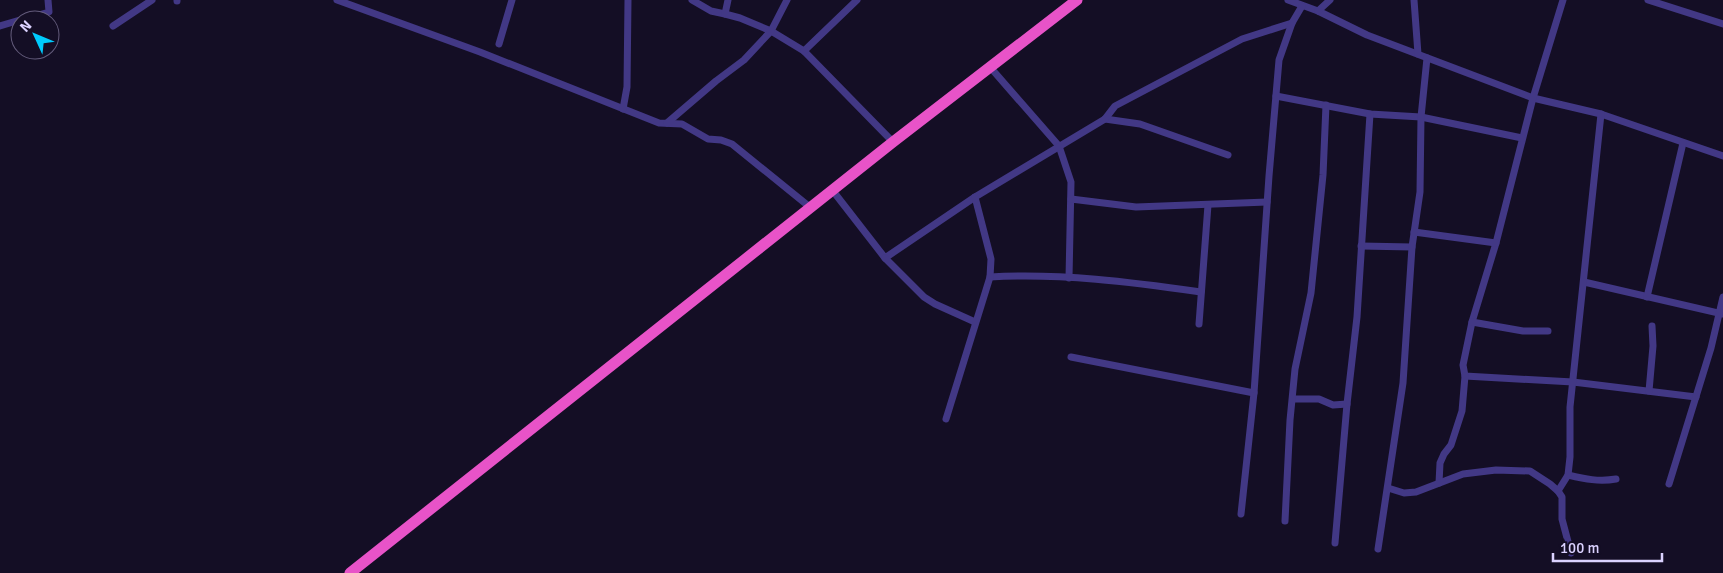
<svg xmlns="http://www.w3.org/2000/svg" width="1723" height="573" font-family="Signika,sans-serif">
	<rect width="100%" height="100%" fill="#140e25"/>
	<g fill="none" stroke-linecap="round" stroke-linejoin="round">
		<g stroke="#423885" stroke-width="7">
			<polyline points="337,0 480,52 659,123 682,124 708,139 721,140 732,144 811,208"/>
			<polyline points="692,0 711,11 725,14"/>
			<polyline points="728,0 725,14 740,18 771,31 804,51 893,142"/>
			<polyline points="1288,0 1318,11 1367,35 1533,98 1601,114 1723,156"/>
			<polyline points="1414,0 1418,54"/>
			<polyline points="1563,0 1533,98 1496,243 1472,322 1463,365 1465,376 1573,382 1696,397"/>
			<polyline points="1648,0 1723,24"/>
			<polyline points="177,1 177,0"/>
			<polyline points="1318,11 1330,0"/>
			<polyline points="22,20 49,12 48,0"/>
			<polyline points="0,26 20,20"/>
			<polyline points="113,26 152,0"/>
			<polyline points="499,44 512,0"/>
			<polyline points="804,51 857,0"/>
			<polyline points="990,67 1059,146 1071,182 1069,278"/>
			<polyline points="1276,96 1370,114 1421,117 1522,138"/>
			<polyline points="623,109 627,87 628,0"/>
			<polyline points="1105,119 1140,124 1228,155"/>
			<polyline points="667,123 716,81 744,60 771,31 787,0"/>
			<polyline points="833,191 885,258 975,197 1105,119 1115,106 1242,39 1292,23"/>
			<polyline points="1071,199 1136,207 1267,202"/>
			<polyline points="1414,232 1496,243"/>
			<polyline points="1361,246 1412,247"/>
			<polyline points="885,258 924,297 935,304 975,322"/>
			<path d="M 990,277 C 1061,273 1131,282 1201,292"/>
			<polyline points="1584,282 1723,314"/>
			<polyline points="1647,297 1683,143"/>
			<polyline points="1472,322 1523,331 1548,331"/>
			<polyline points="1199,324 1208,205"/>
			<polyline points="1071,357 1254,393"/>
			<polyline points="1649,391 1653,346 1652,326"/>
			<polyline points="1293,399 1319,399 1333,405 1347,404"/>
			<polyline points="946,419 990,277 991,259 975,197"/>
			<path d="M 1568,475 C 1585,479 1599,482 1616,479"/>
			<polyline points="1439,483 1440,463 1444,454 1451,445 1462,411 1465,376"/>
			<polyline points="1669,484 1711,348 1723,297"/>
			<polyline points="1388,488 1404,493 1416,492 1463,474 1496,470 1530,471 1550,484 1558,491 1562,497 1562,519 1571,553"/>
			<polyline points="1558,491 1568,475 1570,457 1570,407 1601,114"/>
			<polyline points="1241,514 1254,393 1269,176 1279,60 1292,23 1302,6"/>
			<polyline points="1285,521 1290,420 1295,369 1311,293 1323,175 1326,105"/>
			<polyline points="1335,543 1347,404 1357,317 1370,114"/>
			<polyline points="1378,549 1403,383 1412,247 1420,192 1421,117 1427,58"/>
		</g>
		<polyline stroke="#e853c8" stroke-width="11" points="350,573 893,142 1077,0"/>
	</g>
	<g transform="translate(35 35) rotate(314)"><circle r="24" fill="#140e25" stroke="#645c7c"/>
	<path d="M0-4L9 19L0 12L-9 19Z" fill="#00cbfd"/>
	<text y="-8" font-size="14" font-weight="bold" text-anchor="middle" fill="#dbd2ff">N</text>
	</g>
	<path d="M1553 553v8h109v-8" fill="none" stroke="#dbd2ff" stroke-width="2.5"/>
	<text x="1560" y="553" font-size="15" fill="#dbd2ff" stroke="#140e25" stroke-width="4" paint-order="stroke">100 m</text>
</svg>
